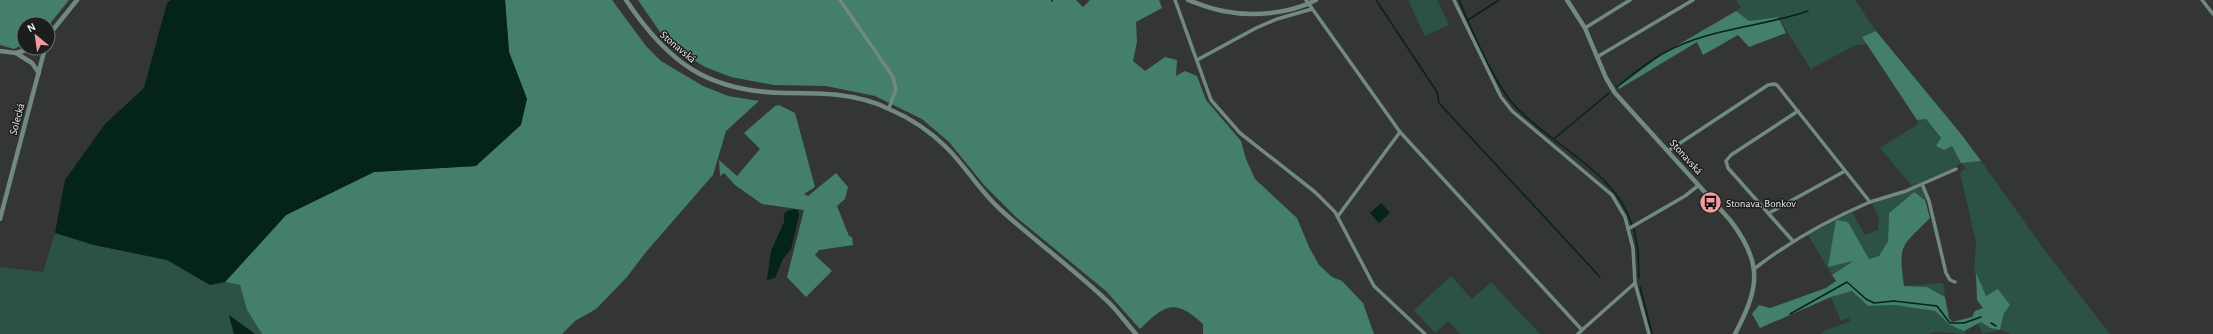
<svg xmlns="http://www.w3.org/2000/svg" width="2213" height="334" font-family="'Alegreya Sans',sans-serif">
	<rect width="100%" height="100%" fill="#343635"/>
	<g fill="#2c5244">
		<polygon points="1408,0 1437,0 1449,25 1425,36"/>
		<polygon points="1736,0 1855,0 1876,31 1862,37 1867,44 1856,45 1812,68 1812,71 1778,17 1749,21 1736,11 1741,8"/>
		<polygon points="1926,119 1941,139 1936,146 1952,146 1961,163 1981,161 2043,248 2110,334 2011,334 2000,330 1983,334 1978,324 1981,322 1989,328 2000,330 2004,313 2009,304 1986,296 1974,271 1976,242 1960,173 1966,168 1961,163 1954,168 1912,186 1880,148 1918,124 1917,120"/>
		<polygon points="1919,187 1923,190 1930,218 1925,200 1913,192 1889,213 1888,241 1879,256 1869,259 1848,222 1828,267 1854,260 1832,275 1808,235 1852,212 1865,235 1878,230 1879,218 1872,204"/>
		<polygon points="55,233 94,245 168,260 210,285 225,282 240,285 247,310 262,334 255,334 229,316 234,334 0,334 0,267 43,272"/>
		<polygon points="1451,276 1472,299 1491,282 1540,334 1460,334 1448,321 1435,333 1414,310"/>
		<polygon points="1943,283 1945,297 1927,287 1904,286"/>
		<polygon points="1852,291 1868,306 1895,305 1935,311 1950,325 1965,330 1965,334 1935,332 1929,334 1821,334 1824,331 1850,321 1849,318 1841,321 1831,297"/>
	</g>
	<g fill="#447f6a">
		<polygon points="0,0 69,0 48,26 48,24 24,24 24,44 14,49 0,45"/>
		<polygon points="505,0 612,0 646,46 661,61 703,86 728,96 759,101 726,131 713,175 646,252 627,277 596,309 575,321 562,334 262,334 247,310 240,285 225,282 286,215 374,172 476,166 527,99 509,52"/>
		<path d="M 638,0 L 1076,0 L 1083,7 L 1090,0 L 1159,0 L 1162,8 L 1136,22 L 1137,42 L 1133,61 L 1145,71 L 1165,57 L 1177,60 L 1176,76 L 1185,71 L 1197,76 L 1206,100 L 1241,141 L 1246,159 L 1255,179 L 1297,218 L 1309,247 L 1319,265 L 1332,277 L 1342,281 L 1363,303 L 1374,334 L 1203,334 L 1203,324 C 1175,298 1165,304 1140,329 L 1106,291 L 1016,217 L 984,185 L 949,142 L 922,119 L 875,96 L 826,86 L 774,85 L 731,77 L 705,67 L 682,53 L 660,32 Z"/>
		<polygon points="1736,11 1749,21 1778,17 1786,33 1749,47 1738,35 1703,55 1697,42 1619,89 1618,87 1664,53"/>
		<polygon points="1876,31 1961,134 1981,161 1961,163 1952,146 1944,150 1936,146 1941,138 1926,119 1917,120 1862,37"/>
		<polygon points="779,105 795,113 815,187 804,194 808,196 836,173 848,187 845,199 837,206 849,236 852,237 853,245 819,250 815,255 832,271 806,297 787,277 804,210 762,204 735,185 724,173 720,176 719,160 737,176 760,149 744,133 775,106"/>
		<path d="M 1914,192 L 1925,200 L 1930,218 C 1901,247 1898,244 1904,286 L 1927,287 L 1945,297 L 1949,318 L 1952,322 L 1972,317 L 1975,311 L 1983,308 L 1977,300 L 1976,273 L 1986,296 L 1998,289 L 2010,305 L 2004,313 L 2000,330 L 1990,328 L 1981,322 L 1964,331 L 1950,325 L 1935,311 L 1895,305 L 1868,306 L 1852,291 L 1831,297 L 1760,328 L 1752,314 L 1759,305 L 1770,308 L 1826,288 L 1836,281 L 1832,275 L 1853,261 L 1828,267 L 1836,220 L 1848,222 L 1869,259 L 1879,256 L 1888,241 L 1889,213 Z"/>
	</g>
	<g fill="#042319">
		<polygon points="171,0 505,0 509,52 527,99 521,125 476,166 374,172 286,215 225,282 210,285 167,260 94,245 55,233 65,180 105,124 144,88 167,3"/>
		<polygon points="1381,203 1390,213 1379,223 1370,213"/>
		<polygon points="794,209 798,210 799,215 791,249 783,259 775,278 767,280 771,251 784,222 784,214 787,211"/>
		<polygon points="229,315 255,334 234,334"/>
	</g>
	<g fill="none" stroke-linecap="round" stroke-linejoin="round">
		<g stroke="#042319" stroke-width="1.5">
			<polyline points="1376,0 1437,92 1439,103 1600,277"/>
			<path d="M 1459,0 C 1471,29 1494,83 1514,105 C 1550,145 1616,171 1632,225"/>
			<polyline points="1052,1 1052,0"/>
			<polyline points="1468,20 1499,0"/>
			<path d="M 1617,87 C 1632,75 1647,62 1664,53 C 1708,28 1762,27 1808,11"/>
			<polyline points="1555,138 1609,93"/>
			<polyline points="1634,229 1638,250 1639,278"/>
			<polyline points="1640,287 1652,334"/>
			<polyline points="1790,314 1847,282 1866,299 1874,303 1894,301 1937,306 1950,323 1964,323 1981,317"/>
			<polyline points="1991,323 1996,326"/>
		</g>
		<g stroke="#71897f" stroke-width="3.5">
			<polyline points="840,0 893,77 896,89 889,108"/>
			<polyline points="1175,0 1211,100 1240,133 1315,192 1335,212 1374,286 1425,334"/>
			<polyline points="1306,0 1400,132 1582,330 1578,334"/>
			<polyline points="1454,0 1501,97 1512,111 1612,195 1625,217 1633,248 1635,283 1649,334"/>
			<polyline points="2202,0 2213,14"/>
			<polyline points="1585,28 1630,0"/>
			<polyline points="1597,57 1693,0"/>
			<polyline points="1197,60 1256,28 1277,19 1312,9"/>
			<path d="M 1668,151 L 1768,85 L 1774,84 L 1777,85 L 1870,202 C 1828,220 1790,241 1754,269"/>
			<polyline points="1922,184 1929,201 1946,273 1950,280 1955,282"/>
			<polyline points="1870,202 1906,191 1956,169"/>
			<polyline points="1769,213 1845,171"/>
			<polyline points="1338,216 1400,132"/>
			<polyline points="1628,229 1685,196 1699,185"/>
			<polyline points="1792,240 1728,168 1726,161 1731,155 1798,111"/>
			<polyline points="1582,330 1635,283"/>
		</g>
		<g stroke="#71897f" stroke-width="4.5">
			<path d="M 626,0 C 668,63 708,92 786,93 C 820,93 858,93 889,109 C 910,118 931,132 947,148 C 967,168 981,193 1002,211 C 1035,241 1071,267 1104,298 C 1116,308 1125,322 1136,334"/>
			<path d="M 1188,0 C 1199,4 1211,9 1223,11 C 1252,17 1289,14 1316,0"/>
			<path d="M 1567,0 L 1585,28 L 1606,78 L 1615,93 L 1730,220 C 1764,264 1759,288 1735,334"/>
			<polyline points="48,36 77,0"/>
			<polyline points="0,51 16,53 33,48"/>
			<polyline points="16,53 32,63 39,73"/>
			<polyline points="0,219 45,48"/>
		</g>
	</g>
	<defs>
		<symbol id="bus-disc" viewBox="-11 -11 22 22"><circle r="9.5" fill="#f59b9d" stroke="#1c1e1d"/><path d="M-5-6H5V4H4V6H2V4H-2V6H-4V4H-5ZM-3.5-4V0h7V-4ZM-3.5 1.2v1.5H-2V1.2ZM2 1.2v1.5H3.5V1.2Z" fill="#111"/></symbol>
	</defs>
	<g fill-rule="evenodd">
		<use href="#bus-disc" x="1698" y="190" width="25" height="25"/>
	</g>
	<g text-anchor="middle" dominant-baseline="central" stroke-width="3" stroke-linejoin="round" paint-order="stroke">
		<g font-size="11" fill="#ebedec" stroke="#1c1e1d">
			<text transform="translate(678 47) rotate(40)">Stonavská</text>
			<text transform="translate(17 119) rotate(-75)">Solecká</text>
			<text transform="translate(1686 157) rotate(48)">Stonavská</text>
		</g>
		<g font-size="11" fill="#ebedec" stroke="#1c1e1d" text-anchor="start">
			<text x="1726" y="203">Stonava, Bonkov</text>
		</g>
	</g>
	<g transform="translate(36 36) rotate(331)"><circle r="19" fill="#1c1e1d" stroke="#6f7170"/>
	<path d="M0-3L7 15L0 10L-7 15Z" fill="#f59b9d"/>
	<text y="-6" font-size="11" font-weight="bold" text-anchor="middle" fill="#ebedec">N</text>
	</g>
</svg>
